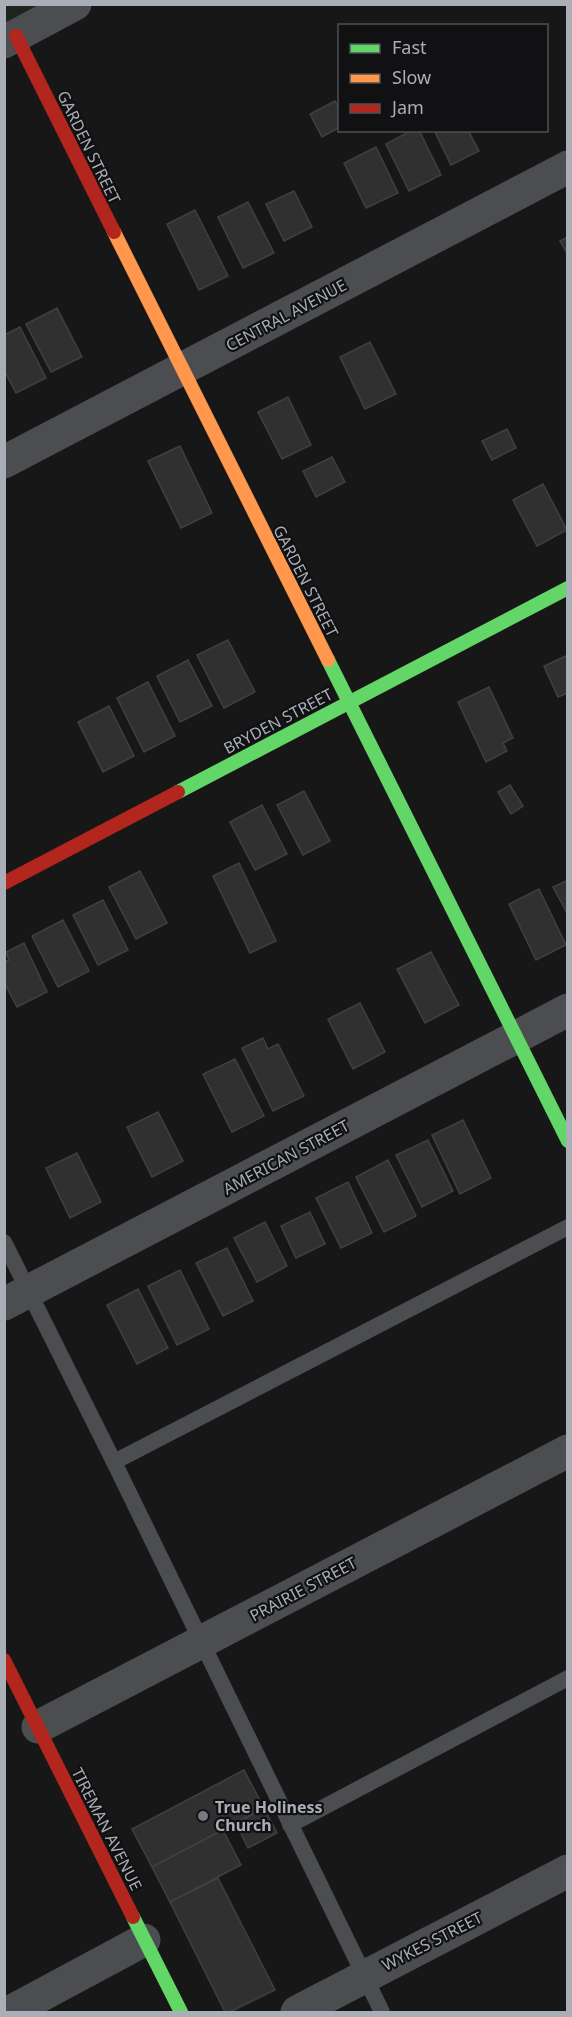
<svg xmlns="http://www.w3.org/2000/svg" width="572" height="2017" font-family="'Noto Sans',sans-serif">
	<rect width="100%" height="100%" fill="#171717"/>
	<polygon fill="#1e241e" points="5,5 41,5 5,24"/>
	<g fill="#303031" stroke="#3f4043" stroke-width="1.5">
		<polygon points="335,101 340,110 340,127 322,137 310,114"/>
		<polygon points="412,130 419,130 441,175 409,191 386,144"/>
		<polygon points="434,130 468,130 479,151 451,165"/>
		<polygon points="376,147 398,193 366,208 344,163"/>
		<polygon points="294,191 312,227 284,241 266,204"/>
		<polygon points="248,202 274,253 243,268 218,217"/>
		<polygon points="195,210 228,276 199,290 167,224"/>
		<polygon points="568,237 568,255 560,241"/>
		<polygon points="57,308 82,357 51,372 26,324"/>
		<polygon points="20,327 46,378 16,393 4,370 4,335"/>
		<polygon points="370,342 396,394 365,409 340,357"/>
		<polygon points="288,397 311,445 282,459 258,412"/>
		<polygon points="507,429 516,448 492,460 482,441"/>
		<polygon points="180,446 212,513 181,528 148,461"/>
		<polygon points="332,457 345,482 316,497 303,471"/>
		<polygon points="543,484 567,530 537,546 513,500"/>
		<polygon points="228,640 255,692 224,708 197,655"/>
		<polygon points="568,655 568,693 558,697 544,666"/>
		<polygon points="188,660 212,706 180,722 157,676"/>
		<polygon points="148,682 175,736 144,752 117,698"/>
		<polygon points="489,687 513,738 503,743 507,751 486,762 458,702"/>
		<polygon points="109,706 134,756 103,772 78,722"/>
		<polygon points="510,785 523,806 511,814 498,792"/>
		<polygon points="304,791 330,841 303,855 277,805"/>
		<polygon points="262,805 287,854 255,870 230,822"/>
		<polygon points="239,863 276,941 250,953 213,876"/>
		<polygon points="140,871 167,923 136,939 109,887"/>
		<polygon points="568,880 568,915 553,887"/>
		<polygon points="539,889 566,945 536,960 509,904"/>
		<polygon points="103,900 128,950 98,965 73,915"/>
		<polygon points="63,920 89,971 58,987 32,936"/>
		<polygon points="24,943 47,992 17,1007 4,982 4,962 9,960 6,952"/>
		<polygon points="431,952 459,1005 425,1023 397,969"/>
		<polygon points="360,1003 385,1052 353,1069 328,1019"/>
		<polygon points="263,1038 268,1049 278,1044 304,1096 273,1111 242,1048"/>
		<polygon points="235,1059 264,1116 232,1132 203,1074"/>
		<polygon points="158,1112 183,1161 152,1177 127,1127"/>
		<polygon points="463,1120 491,1178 460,1194 432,1135"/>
		<polygon points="428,1140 453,1191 422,1207 396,1155"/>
		<polygon points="77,1153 101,1202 70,1218 46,1168"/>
		<polygon points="388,1160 416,1216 384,1232 356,1177"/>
		<polygon points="348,1182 372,1233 341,1248 316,1198"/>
		<polygon points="310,1212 325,1244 296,1258 281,1226"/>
		<polygon points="265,1222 287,1266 257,1282 234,1238"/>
		<polygon points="227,1248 253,1301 223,1316 196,1263"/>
		<polygon points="180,1270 209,1329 177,1345 148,1286"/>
		<polygon points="138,1289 168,1348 137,1364 107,1305"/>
		<polygon points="244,1770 264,1808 152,1867 132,1829"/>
		<polygon points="264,1808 277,1833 248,1848 236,1823"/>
		<polygon points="223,1830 241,1865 170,1902 152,1867"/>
		<polygon points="218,1878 275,1990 230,2012 225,2012 170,1902"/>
	</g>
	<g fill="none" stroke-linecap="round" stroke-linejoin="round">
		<g stroke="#4b4d50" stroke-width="16">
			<polyline points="4,1242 114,1462 382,2012"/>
			<polyline points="114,1462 568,1227"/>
			<polyline points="290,1825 568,1678"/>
		</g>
		<g stroke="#4b4d50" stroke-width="33">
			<polyline points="4,42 75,4"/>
			<polyline points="4,462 568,167"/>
			<polyline points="4,1304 568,1010"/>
			<polyline points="38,1727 568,1451"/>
			<polyline points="10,2012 144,1940"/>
			<polyline points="297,2012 568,1871"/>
		</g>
		<g stroke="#63d668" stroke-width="14">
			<polyline points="328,660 568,1141"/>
			<polyline points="178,792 568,588"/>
			<polyline points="133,1917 181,2012"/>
		</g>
		<polyline stroke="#ff974d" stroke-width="14" points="114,232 328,660"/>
		<g stroke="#b3261e" stroke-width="14">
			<polyline points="16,36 114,232"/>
			<polyline points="4,883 178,792"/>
			<polyline points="4,1660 133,1917"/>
		</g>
	</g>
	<circle fill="#76797f" stroke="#111113" stroke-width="2" cx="203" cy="1816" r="6"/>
	<g text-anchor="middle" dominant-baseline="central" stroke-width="4.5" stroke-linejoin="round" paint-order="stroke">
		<g font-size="16" fill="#a9aeb7" stroke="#111113">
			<text transform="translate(89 147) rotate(64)">GARDEN STREET</text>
			<text transform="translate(286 315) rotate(-28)">CENTRAL AVENUE</text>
			<text transform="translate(306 581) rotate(63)">GARDEN STREET</text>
			<text transform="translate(278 721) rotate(-28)">BRYDEN STREET</text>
			<text transform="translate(286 1157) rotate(-28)">AMERICAN STREET</text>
			<text transform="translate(303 1589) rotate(-28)">PRAIRIE STREET</text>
			<text transform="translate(107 1829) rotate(63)">TIREMAN AVENUE</text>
			<text transform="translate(432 1941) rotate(-27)">WYKES STREET</text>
		</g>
		<g font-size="16" font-weight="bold" fill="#a9aeb7" stroke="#111113" text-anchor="start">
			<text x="215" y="1807">True Holiness<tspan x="215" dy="18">Church</tspan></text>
		</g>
	</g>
	<rect width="572" height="2017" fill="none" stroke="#a9aeb7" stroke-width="12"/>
	<rect x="338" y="24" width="210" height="108" fill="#111113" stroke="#4e5055" stroke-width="1.5"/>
	<rect x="350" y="44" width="30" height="9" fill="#63d668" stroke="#4e5055" stroke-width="1.5"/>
	<text x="392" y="54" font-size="18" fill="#a9aeb7">Fast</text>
	<rect x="350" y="74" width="30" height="9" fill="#ff974d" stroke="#4e5055" stroke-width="1.5"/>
	<text x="392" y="84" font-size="18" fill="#a9aeb7">Slow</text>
	<rect x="350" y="104" width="30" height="9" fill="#b3261e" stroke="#4e5055" stroke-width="1.5"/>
	<text x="392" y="114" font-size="18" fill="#a9aeb7">Jam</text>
</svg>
